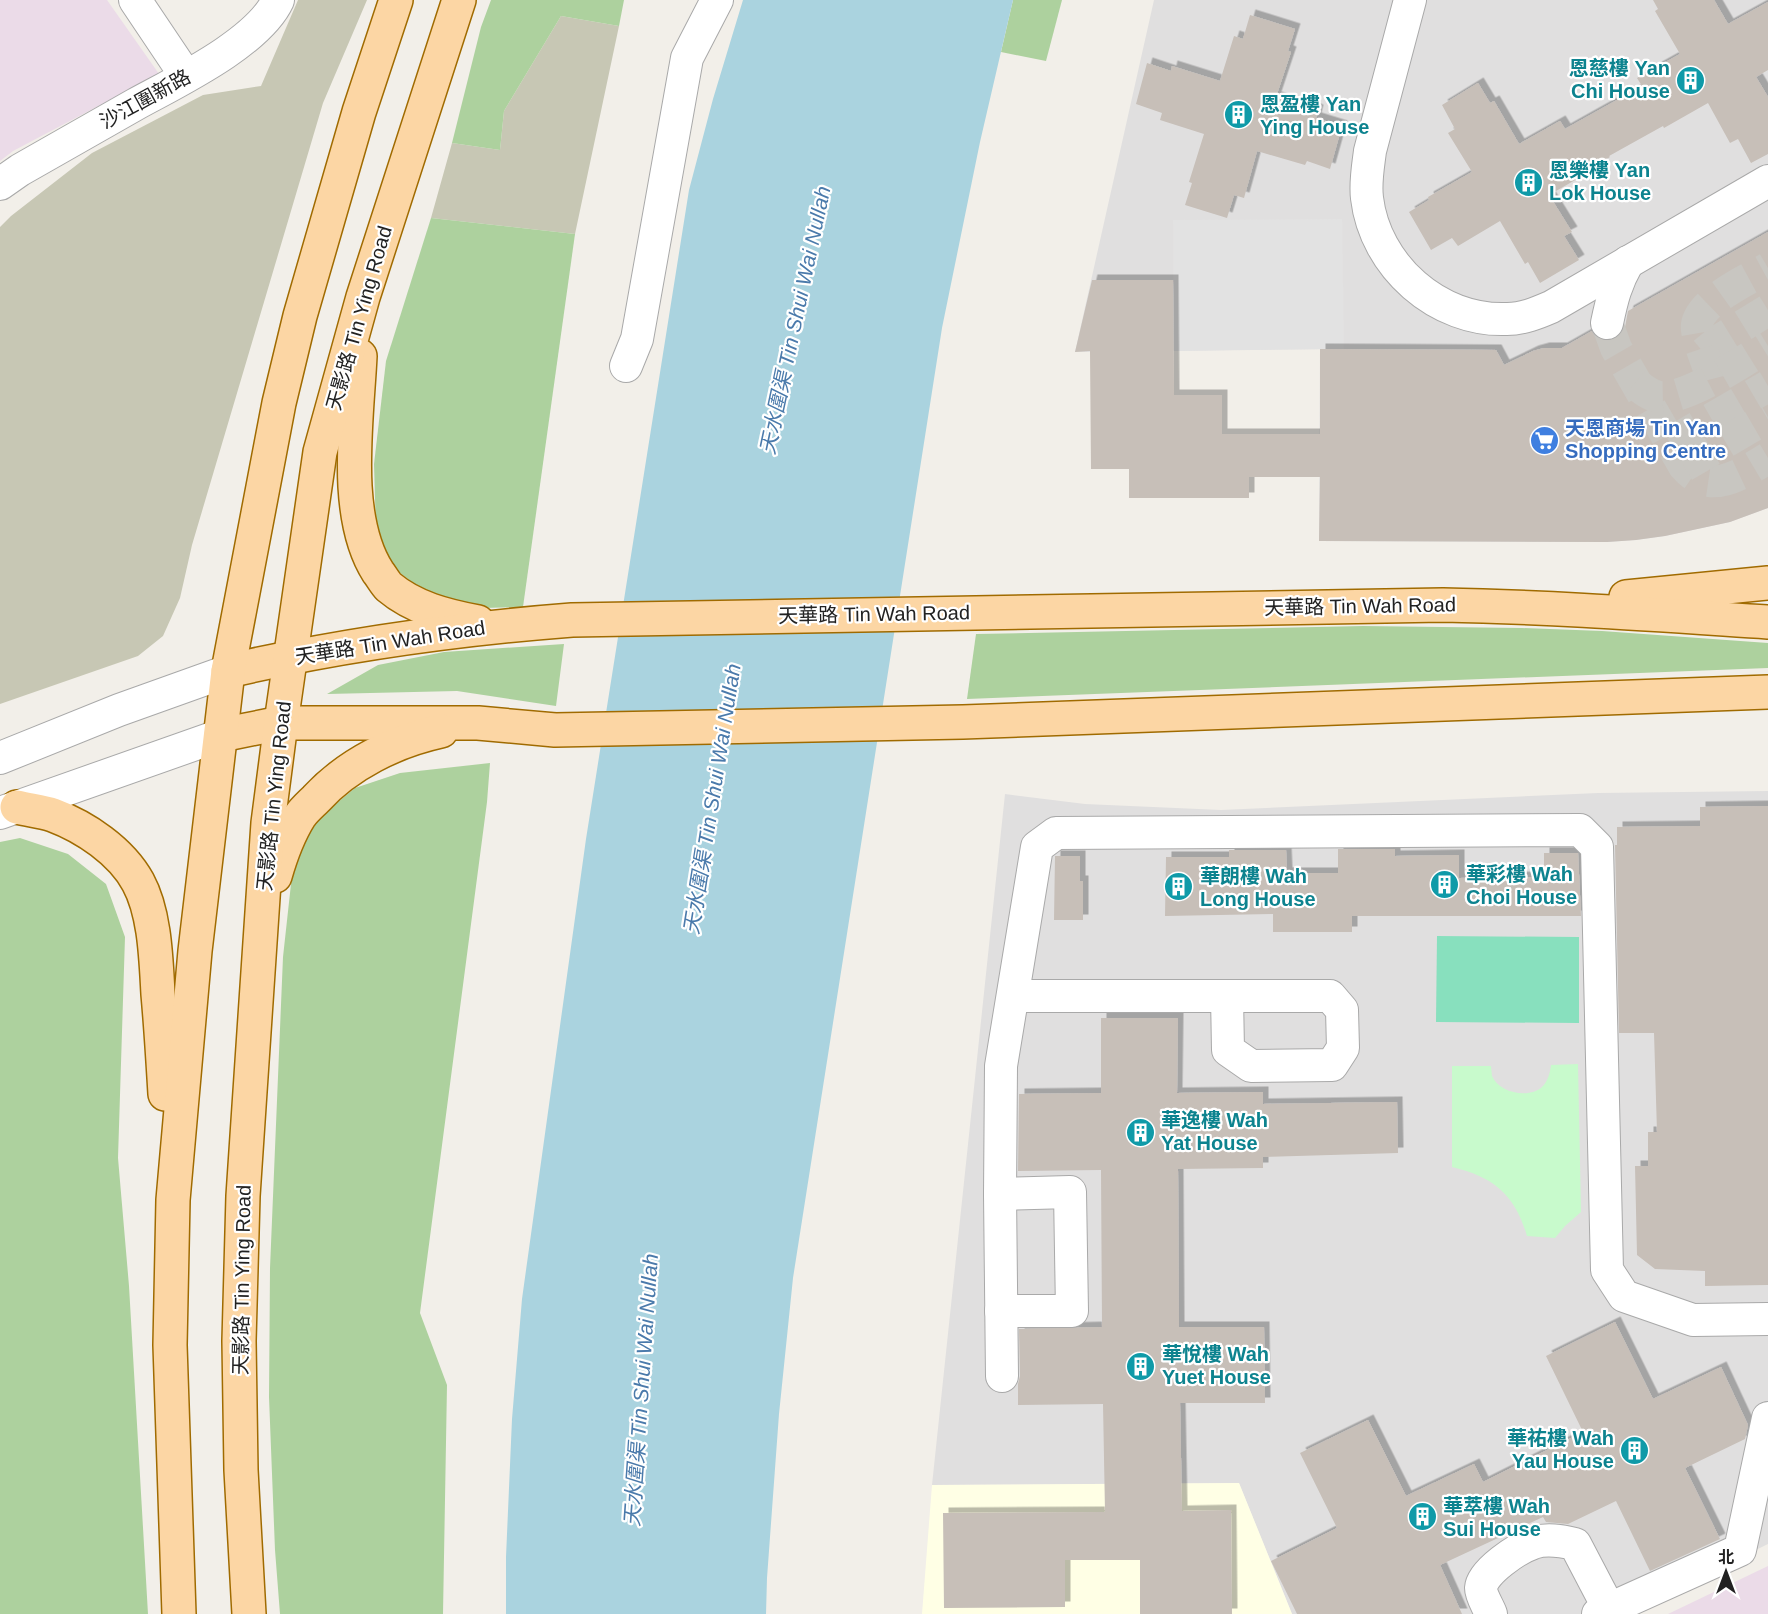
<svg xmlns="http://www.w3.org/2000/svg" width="1768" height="1614" font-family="Arial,'Noto Sans SC',sans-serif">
	<defs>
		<filter id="shadow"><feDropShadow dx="5.5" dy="-5.5" stdDeviation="0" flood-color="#0004"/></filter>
	</defs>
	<rect width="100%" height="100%" fill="#f2efe9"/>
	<g fill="#e0dfdf">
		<polygon points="1154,0 1768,0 1768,508 1730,522 1665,536 1636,540 1607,542 1319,541 1320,349 1075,352"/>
		<polygon points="1768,791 1768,1544 1625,1614 1292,1614 1239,1483 932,1485 1005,794 1085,804 1221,810 1598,793"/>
	</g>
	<g fill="#ebdbe8">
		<polygon points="0,0 107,0 159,74 13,151 0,161"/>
		<polygon points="1768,1566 1768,1614 1668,1614"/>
	</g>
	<polygon fill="#ffffe5" points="1239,1483 1292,1614 922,1614 932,1485"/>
	<g fill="#c7c7b4">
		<polygon points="298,0 367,0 323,103 192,545 180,598 163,636 138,656 0,704 0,227 11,216 92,153 203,95 261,86"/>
		<polygon points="561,16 619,26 575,234 431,218 452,143 500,150 504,111"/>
	</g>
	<g fill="#add19e">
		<polygon points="491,0 624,0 619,26 561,16 504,111 500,150 452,143 481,27"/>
		<polygon points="1013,0 1062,0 1046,61 1001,52"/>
		<polygon points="431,218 575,234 523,607 484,608 448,600 413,583 386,562 376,532 374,464 386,361"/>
		<polygon points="1363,626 1522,628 1602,631 1768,643 1768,668 967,699 976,634"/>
		<polygon points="564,644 556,706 457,691 327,694 378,665 444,652"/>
		<polygon points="490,763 487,802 420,1313 447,1385 443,1614 280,1614 275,1550 269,1397 270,1268 283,957 291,884 299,851 320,817 355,788 400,773"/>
		<polygon points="20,838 68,854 106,884 125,937 118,1158 129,1286 148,1614 0,1614 0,842"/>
	</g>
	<path fill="#c8facc" d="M 1578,1064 L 1581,1212 L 1565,1226 L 1555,1238 L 1527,1236 C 1515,1195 1494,1177 1452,1167 L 1452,1066 L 1491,1066 C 1491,1067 1492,1075 1492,1076 C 1499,1093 1529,1099 1542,1087 C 1548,1081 1550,1073 1551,1065 Z"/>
	<polygon fill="#88e0be" points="1437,936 1579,937 1579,1023 1436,1022"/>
	<polygon fill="#e2e2e2" points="1342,219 1344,349 1174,351 1173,220"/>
	<polygon fill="#aad3df" points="743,0 1013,0 980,142 942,328 793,1278 779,1414 767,1578 766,1614 506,1614 506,1557 512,1419 522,1299 586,839 689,190 713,99"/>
	<g fill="#c7bfb8" filter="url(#shadow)">
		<polygon points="1653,0 1714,0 1728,24 1768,2 1768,70 1756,77 1768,97 1768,154 1751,163 1738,139 1730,143 1708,103 1664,128 1663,126 1609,156 1610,157 1589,169 1591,171 1549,195 1572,232 1564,236 1579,260 1540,283 1528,262 1525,264 1500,221 1458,246 1452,238 1431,250 1409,212 1429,200 1428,197 1472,172 1448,133 1455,129 1442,105 1478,83 1490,103 1494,101 1519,144 1560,121 1565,129 1642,86 1637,78 1680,54 1655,11 1658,9"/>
		<polygon points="1250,15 1295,29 1288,51 1291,52 1276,97 1318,110 1316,118 1342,126 1330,169 1307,161 1305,165 1257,151 1244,198 1234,195 1227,218 1185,205 1192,183 1189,182 1204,134 1160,120 1162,113 1136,104 1147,63 1171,71 1172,66 1220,81 1234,36 1243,39"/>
		<polygon points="1768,232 1768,508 1730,522 1665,536 1636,540 1607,542 1319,541 1320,477 1249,477 1249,498 1129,498 1129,469 1091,469 1090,351 1075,352 1092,280 1173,280 1174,395 1222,395 1222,434 1320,434 1320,349 1496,350 1504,365 1533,351 1544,348 1562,348 1592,331 1595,337 1603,340 1612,340 1621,335 1625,327 1628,311"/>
		<polygon points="1768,806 1768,1285 1705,1286 1705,1271 1655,1269 1637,1255 1635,1166 1648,1166 1648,1132 1657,1132 1654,1033 1619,1033 1615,845 1617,845 1617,827 1700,826 1700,807"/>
		<polygon points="1338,849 1395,849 1395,856 1459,855 1459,878 1544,877 1544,853 1578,853 1581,916 1352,916 1352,932 1273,932 1273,914 1165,916 1166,857 1229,857 1229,850 1286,850 1287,873 1338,873"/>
		<polygon points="1055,856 1080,856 1080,881 1083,881 1083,920 1054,920"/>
		<polygon points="1101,1018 1178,1018 1177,1093 1263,1092 1263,1104 1397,1102 1398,1153 1263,1157 1263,1168 1178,1169 1179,1327 1264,1327 1265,1403 1180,1403 1182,1511 1231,1510 1232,1614 1140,1614 1140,1560 1065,1560 1065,1607 944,1608 943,1513 1105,1512 1103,1404 1018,1405 1018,1384 1020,1376 1019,1329 1102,1327 1101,1170 1018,1171 1019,1094 1101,1093"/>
		<polygon points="1615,1322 1653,1399 1721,1367 1748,1425 1745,1439 1685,1468 1720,1539 1650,1571 1616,1501 1568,1524 1546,1522 1543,1517 1440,1565 1462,1614 1297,1614 1271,1561 1337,1528 1300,1453 1368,1420 1406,1496 1474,1464 1483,1482 1583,1432 1546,1356"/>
	</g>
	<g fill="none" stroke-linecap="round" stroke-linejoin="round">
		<g stroke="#c8c6c1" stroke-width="32" stroke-dasharray="32 16" stroke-linecap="butt">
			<path d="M 1607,323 L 1616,348 L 1684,466 C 1710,497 1741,474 1768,458"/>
			<polyline points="1704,353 1721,339 1768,310"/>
			<path d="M 1712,379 C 1708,363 1699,346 1697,330 C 1693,304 1749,279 1768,268"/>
			<path d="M 1635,383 C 1642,389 1649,395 1659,397 C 1687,400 1743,361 1768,346"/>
			<polyline points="1670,443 1768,386"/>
			<polyline points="1684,466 1768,417"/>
		</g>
		<defs>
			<g id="minor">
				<polyline points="135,0 186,76"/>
				<path d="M 1410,0 L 1370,151 C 1368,167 1365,182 1367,198 C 1375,266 1438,322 1507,319 C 1523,319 1537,313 1551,307 L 1768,181"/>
				<path d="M 0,184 L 20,170 C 58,148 97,126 136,104 C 176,82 258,43 278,0"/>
				<path d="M 1607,323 C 1612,299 1616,283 1628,262"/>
				<polyline points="626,366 637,339 687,58 717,0"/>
				<polyline points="0,758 119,710 228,671"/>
				<polyline points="0,813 221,735"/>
				<polyline points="1014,996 1330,996 1342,1010 1343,1048 1332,1065 1251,1066 1228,1050 1227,996"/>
				<polyline points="1000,1194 1070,1192 1072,1311 1001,1311"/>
				<polyline points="1002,1376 1000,1194 1001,1066 1037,847 1056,833 1580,830 1597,847 1607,1270 1624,1296 1693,1320 1768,1319"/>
				<path d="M 1491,1614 C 1488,1606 1481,1596 1481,1588 C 1482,1572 1518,1548 1533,1543 C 1546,1538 1562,1541 1575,1544 L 1609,1609"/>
				<polyline points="1598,1614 1740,1550 1768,1418"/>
			</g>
			<g id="major">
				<path d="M 360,356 C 357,420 342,516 378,572 C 382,577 385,583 389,587 C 414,608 446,616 478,622"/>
				<polyline points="1626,597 1768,583"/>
				<path d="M 228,671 C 341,645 456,629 572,620 L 1443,605 C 1551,607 1660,615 1768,622"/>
				<polyline points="221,735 281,723 478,723 555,730 963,722 1768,692"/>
				<path d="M 17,807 C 29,810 42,811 53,815 C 85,827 121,851 138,882 C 155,913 156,959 158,994 C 161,1027 163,1060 165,1094"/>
				<path d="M 275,876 C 281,855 288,835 300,816 C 304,810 311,804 316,799 C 348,764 395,741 441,731"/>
				<polyline points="179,1614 170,1345 173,1200 195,951 228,671 279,403 300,316 359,112 396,0"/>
				<polyline points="249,1614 241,1470 239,1341 243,1196 268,823 281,723 320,452 363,297 459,0"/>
			</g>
		</defs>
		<use href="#minor" stroke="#a9a9a9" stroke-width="34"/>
		<use href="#major" stroke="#a06b00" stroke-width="36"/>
		<use href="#minor" stroke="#fff" stroke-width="32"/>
		<use href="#major" stroke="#fcd6a4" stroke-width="33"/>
	</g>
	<defs>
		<symbol id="building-disc" viewBox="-11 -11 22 22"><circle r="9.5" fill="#0f9aa8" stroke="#fff"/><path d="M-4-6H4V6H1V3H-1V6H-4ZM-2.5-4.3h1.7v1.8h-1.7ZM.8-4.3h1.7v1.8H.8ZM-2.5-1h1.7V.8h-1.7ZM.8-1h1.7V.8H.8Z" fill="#fff"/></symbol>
		<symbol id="supermarket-disc" viewBox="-11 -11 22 22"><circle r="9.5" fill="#3f7fe0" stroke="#fff"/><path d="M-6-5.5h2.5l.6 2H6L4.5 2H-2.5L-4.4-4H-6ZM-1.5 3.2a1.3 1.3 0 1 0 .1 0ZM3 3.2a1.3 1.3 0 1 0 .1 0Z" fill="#fff"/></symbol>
	</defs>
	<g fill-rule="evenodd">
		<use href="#building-disc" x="1674" y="64" width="33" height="33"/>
		<use href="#building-disc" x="1222" y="98" width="33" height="33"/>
		<use href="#building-disc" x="1512" y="166" width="33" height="33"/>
		<use href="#supermarket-disc" x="1528" y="424" width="33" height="33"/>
		<use href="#building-disc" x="1428" y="868" width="33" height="33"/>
		<use href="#building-disc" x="1162" y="870" width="33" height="33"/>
		<use href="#building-disc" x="1124" y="1116" width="33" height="33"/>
		<use href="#building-disc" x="1124" y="1350" width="33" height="33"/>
		<use href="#building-disc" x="1618" y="1434" width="33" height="33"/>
		<use href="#building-disc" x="1406" y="1500" width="33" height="33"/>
	</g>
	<g text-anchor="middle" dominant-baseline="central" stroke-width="4.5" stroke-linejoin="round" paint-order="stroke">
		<g font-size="20" font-weight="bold" fill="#0d838f" stroke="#fff" text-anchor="start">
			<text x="1670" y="68" text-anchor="end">恩慈樓 Yan<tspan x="1670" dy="23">Chi House</tspan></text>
			<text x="1260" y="104">恩盈樓 Yan<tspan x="1260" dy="23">Ying House</tspan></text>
			<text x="1549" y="170">恩樂樓 Yan<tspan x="1549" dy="23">Lok House</tspan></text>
			<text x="1466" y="874">華彩樓 Wah<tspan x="1466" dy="23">Choi House</tspan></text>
			<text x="1200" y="876">華朗樓 Wah<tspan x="1200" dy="23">Long House</tspan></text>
			<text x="1161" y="1120">華逸樓 Wah<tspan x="1161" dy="23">Yat House</tspan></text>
			<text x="1162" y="1354">華悅樓 Wah<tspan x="1162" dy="23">Yuet House</tspan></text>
			<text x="1614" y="1438" text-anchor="end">華祐樓 Wah<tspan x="1614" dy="23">Yau House</tspan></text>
			<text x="1443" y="1506">華萃樓 Wah<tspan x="1443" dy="23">Sui House</tspan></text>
		</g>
		<g font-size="20" fill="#222" stroke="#fff">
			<text transform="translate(145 99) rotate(-29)">沙江圍新路</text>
			<text transform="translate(359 318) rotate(-74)">天影路 Tin Ying Road</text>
			<text transform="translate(1360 606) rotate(-1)">天華路 Tin Wah Road</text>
			<text transform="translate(874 614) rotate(-1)">天華路 Tin Wah Road</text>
			<text transform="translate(390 642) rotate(-9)">天華路 Tin Wah Road</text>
			<text transform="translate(274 796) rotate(-84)">天影路 Tin Ying Road</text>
			<text transform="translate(242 1280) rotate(-89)">天影路 Tin Ying Road</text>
		</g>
		<g font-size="20" font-weight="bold" fill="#366cbe" stroke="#fff" text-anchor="start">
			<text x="1565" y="428">天恩商場 Tin Yan<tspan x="1565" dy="23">Shopping Centre</tspan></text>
		</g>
		<g font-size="21" font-style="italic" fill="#4a7aab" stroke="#fff">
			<text transform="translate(795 320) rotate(-78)">天水圍渠 Tin Shui Wai Nullah</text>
			<text transform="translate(712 799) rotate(-81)">天水圍渠 Tin Shui Wai Nullah</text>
			<text transform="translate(641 1390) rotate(-86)">天水圍渠 Tin Shui Wai Nullah</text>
		</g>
	</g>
	<g transform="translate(1726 1572)" stroke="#ffffff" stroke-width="4.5" paint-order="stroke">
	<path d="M0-4.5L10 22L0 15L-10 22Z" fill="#222222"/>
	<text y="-9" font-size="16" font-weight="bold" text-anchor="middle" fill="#222222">北</text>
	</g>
</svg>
